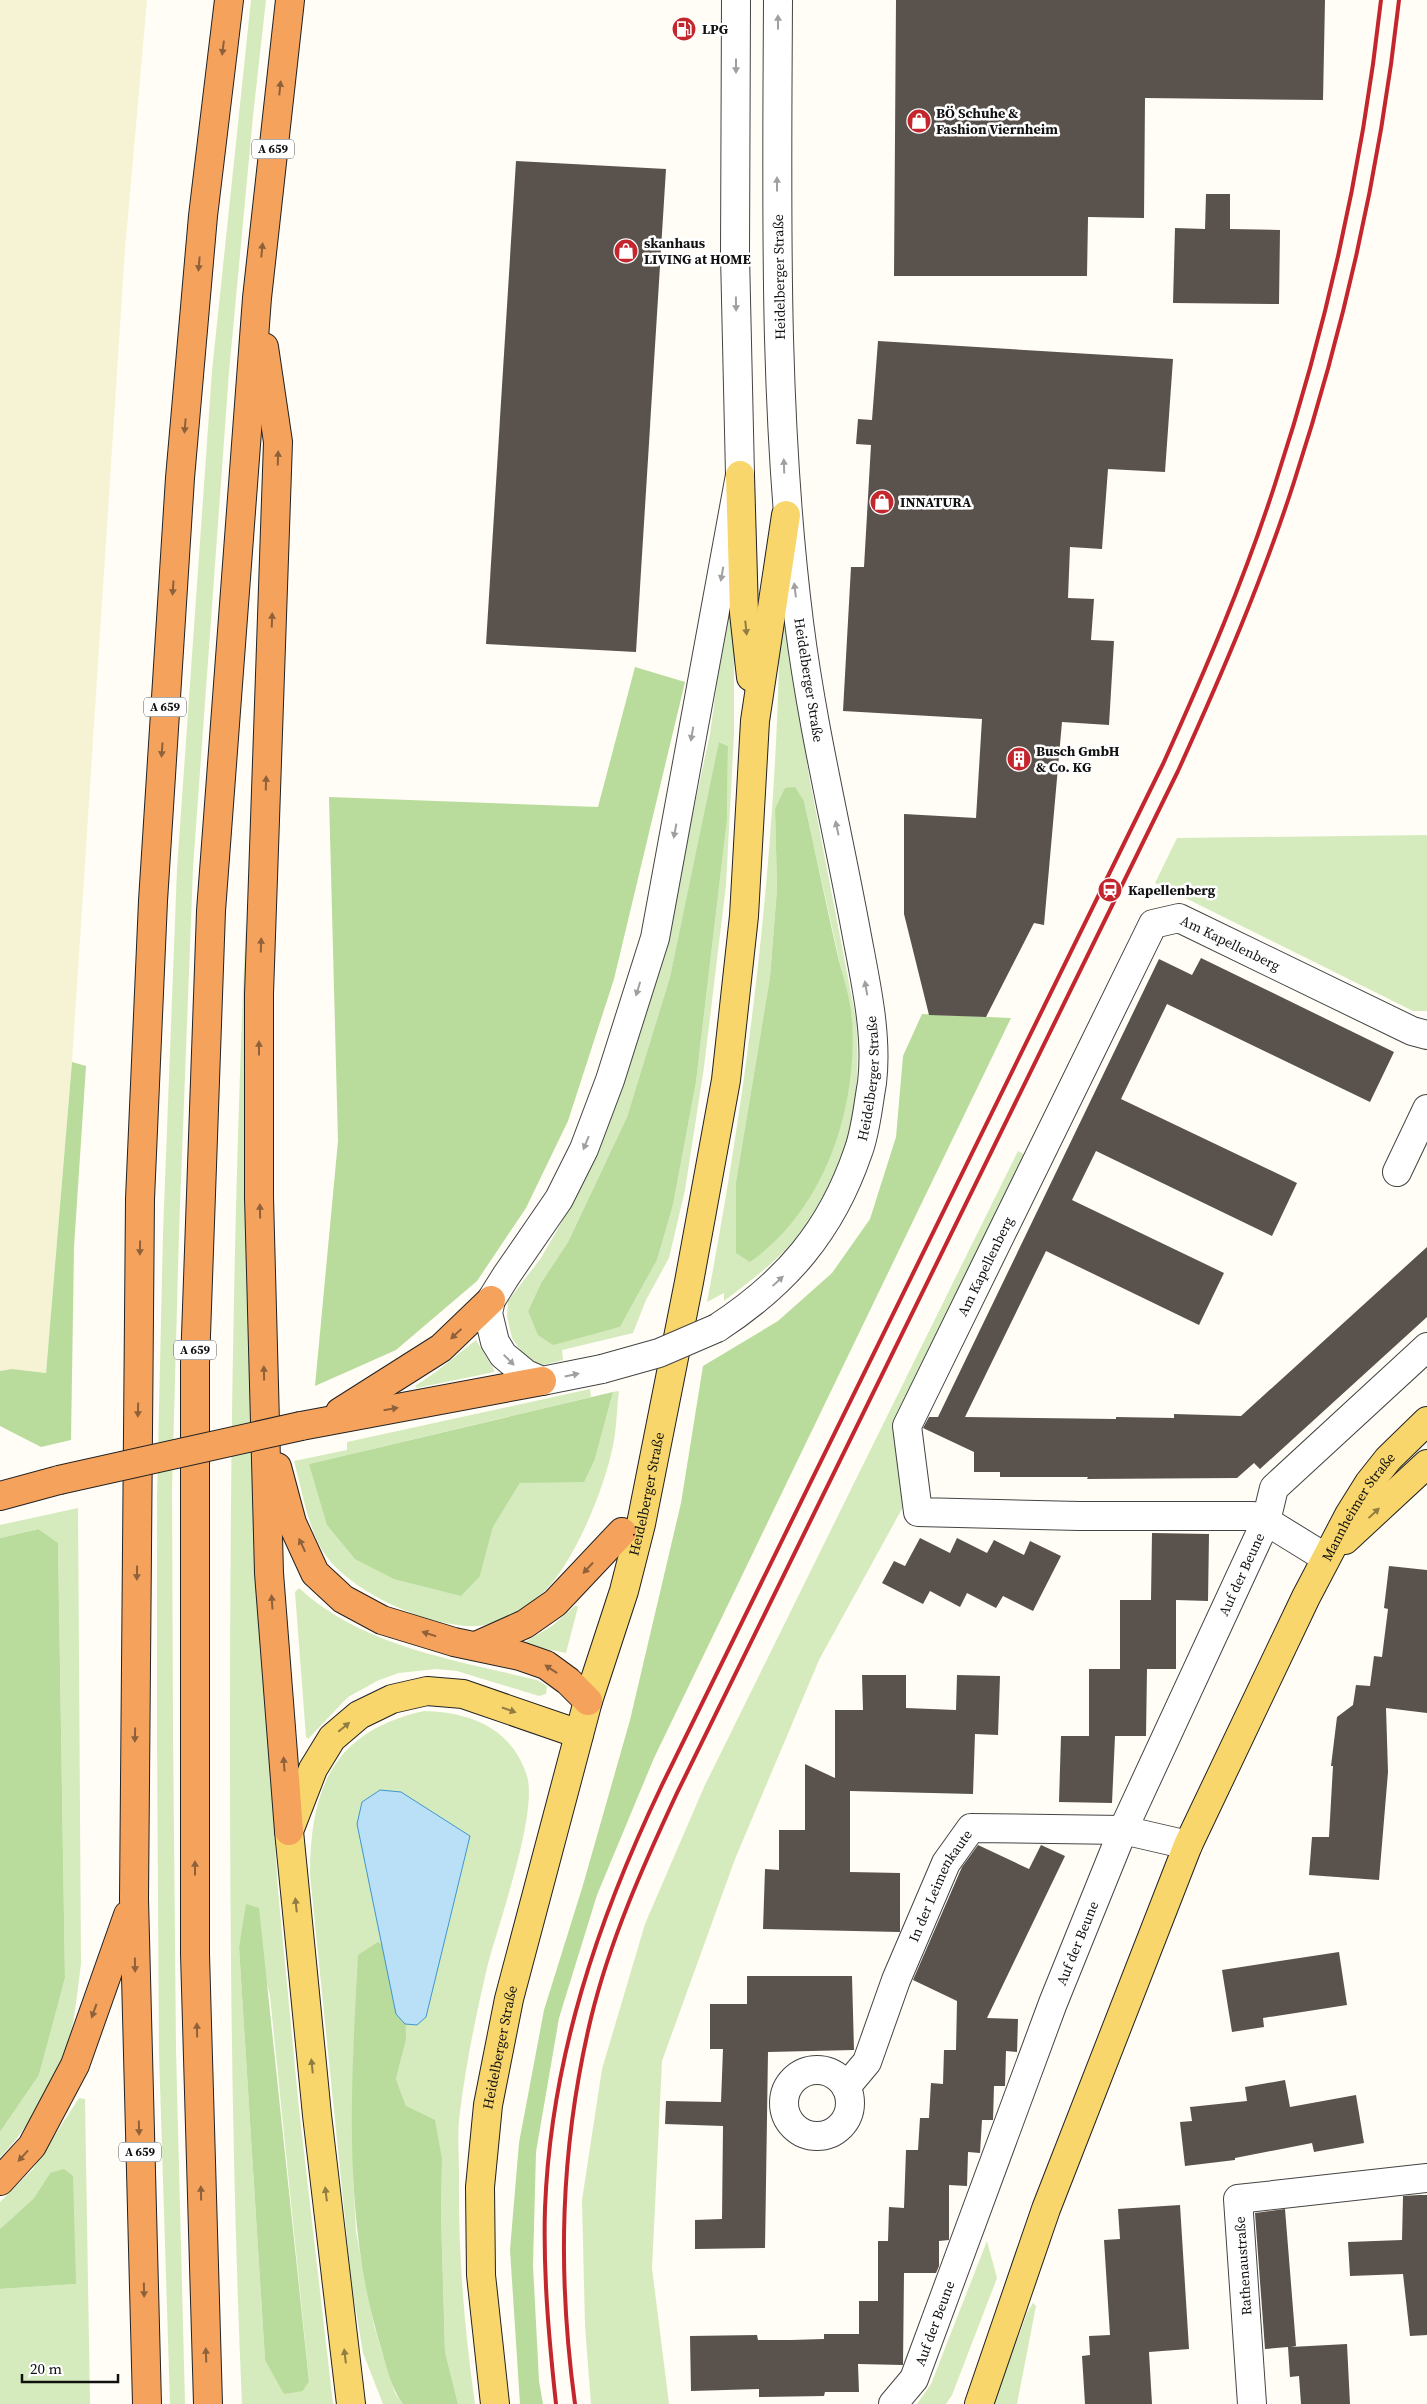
<svg xmlns="http://www.w3.org/2000/svg" width="1427" height="2404" font-family="'Source Serif 4',serif">
	<rect width="100%" height="100%" fill="#fffdf5"/>
	<polygon fill="#f6f3d4" points="0,0 147,0 125,250 72,1062 46,1373 12,1369 0,1371"/>
	<g fill="#d5ebbd" fill-rule="evenodd">
		<polygon points="251,0 266,0 253,116 229,372 193,868 179,1232 172,1490 173,1731 176,2050 185,2404 170,2404 159,2053 157,1736 157,1496 163,1233 177,869 212,371"/>
		<path d="M 730,589 L 734,589 L 734,734 L 726,885 L 704,1067 L 685,1190 L 669,1258 L 646,1300 L 633,1333 L 562,1350 L 563,1360 L 539,1366 L 525,1357 L 512,1338 L 507,1316 L 508,1301 L 541,1258 L 567,1213 L 599,1143 L 669,923 L 710,734 ZM 720,742 L 728,746 L 727,820 L 696,1082 L 673,1205 L 657,1260 L 620,1327 L 553,1344 L 528,1311 L 541,1283 L 568,1242 L 627,1117 L 670,977 Z"/>
		<path d="M 785,615 L 809,776 L 856,1019 C 859,1059 858,1102 848,1141 C 841,1167 813,1218 796,1238 C 775,1263 749,1282 724,1301 L 724,1293 L 707,1302 C 750,1075 777,848 780,616 ZM 794,787 L 804,801 L 852,1018 L 736,1182 L 770,977 L 777,889 L 775,809 Z"/>
		<polygon points="1427,835 1427,1011 1413,1011 1155,883 1177,838"/>
		<path d="M 246,920 L 247,1072 L 258,1574 L 278,1891 L 299,2109 L 333,2404 L 242,2404 C 232,2178 230,1952 230,1726 C 230,1457 234,1189 246,920 ZM 247,1904 L 270,1996 L 309,2380 L 303,2391 L 265,2360 L 239,1947 Z"/>
		<polygon points="1018,1151 1027,1156 896,1426 903,1507 819,1660 735,1859 662,2061 652,2268 669,2404 591,2404 585,2326 582,2200 602,2069 645,1924 704,1787"/>
		<polygon points="476,1340 494,1370 494,1372 417,1388 415,1386 436,1372"/>
		<path d="M 590,1389 L 591,1397 L 309,1464 L 480,1576 L 493,1527 L 520,1483 L 595,1459 L 613,1392 L 619,1391 C 617,1405 617,1419 615,1433 C 610,1475 581,1546 555,1579 C 539,1601 503,1625 475,1626 C 429,1627 355,1594 327,1557 C 309,1534 302,1490 294,1461 L 347,1450 L 347,1442 Z"/>
		<path d="M 78,1508 L 81,1964 C 78,1986 76,2010 71,2032 C 62,2070 28,2131 0,2157 L 0,2132 L 39,2075 L 65,1978 L 58,1543 L 37,1529 L 0,1538 L 0,1525 Z"/>
		<path d="M 299,1588 C 363,1647 456,1660 537,1680 L 547,1686 L 546,1694 L 539,1696 L 457,1671 L 436,1669 L 399,1673 L 379,1680 L 348,1697 L 308,1739 L 306,1737 L 295,1592 Z"/>
		<polygon points="576,1605 578,1607 566,1653 525,1645 525,1642 552,1626"/>
		<path d="M 424,1711 C 470,1712 512,1728 527,1776 C 538,1814 498,1925 487,1968 C 476,2015 466,2063 460,2112 C 457,2132 459,2153 459,2173 C 458,2251 464,2327 475,2404 L 458,2404 L 445,2352 L 441,2214 L 442,2159 L 406,2106 L 396,2079 L 406,2040 L 353,2050 L 353,2176 L 356,2232 L 374,2326 L 395,2393 L 403,2404 L 383,2404 L 363,2353 L 352,2287 L 310,1875 C 310,1787 334,1731 424,1711 Z"/>
		<polygon points="79,2098 85,2099 90,2404 0,2404 0,2289 76,2284 50,2173 34,2198 0,2229 0,2202 33,2169"/>
		<polygon points="987,2241 997,2278 952,2395 946,2404 917,2404 931,2384"/>
		<polygon points="1033,2303 1036,2306 1017,2404 994,2404 1027,2313"/>
	</g>
	<g fill="#b9dc9c">
		<polygon points="635,667 685,682 614,979 568,1121 526,1208 477,1281 396,1350 315,1386 338,1141 329,797 598,807"/>
		<polygon points="719,742 728,746 727,820 696,1082 673,1205 657,1260 620,1327 553,1345 538,1335 528,1311 541,1283 568,1242 627,1117 670,977"/>
		<path d="M 795,787 L 804,801 C 815,850 825,899 836,948 C 841,971 850,995 852,1019 C 858,1108 825,1209 750,1262 L 736,1253 L 736,1182 L 770,977 L 777,889 L 775,809 L 785,788 Z"/>
		<polygon points="922,1014 1011,1018 654,1758 597,1895 559,2018 536,2152 533,2265 539,2381 543,2404 520,2404 510,2250 519,2143 544,2010 583,1885 630,1720 681,1503 703,1366 778,1321 832,1273 870,1219 896,1137 903,1056"/>
		<polygon points="72,1062 86,1066 74,1247 71,1440 41,1447 0,1426 0,1371 12,1369 46,1373"/>
		<polygon points="613,1392 595,1459 584,1482 520,1483 493,1527 480,1576 461,1596 394,1579 355,1559 327,1525 309,1464"/>
		<polygon points="38,1529 58,1543 65,1978 39,2075 0,2132 0,1538"/>
		<polygon points="246,1904 259,1908 309,2381 303,2391 284,2394 265,2360 239,1947"/>
		<path d="M 378,1942 L 404,1961 L 406,2040 L 396,2079 L 406,2106 L 435,2120 L 442,2159 L 441,2214 L 445,2352 L 458,2404 L 403,2404 C 391,2388 387,2368 381,2348 C 342,2221 351,2086 358,1955 Z"/>
		<polygon points="64,2169 73,2176 76,2284 0,2289 0,2229 34,2198 50,2173"/>
	</g>
	<polygon fill="#b9e0f7" stroke="#3f96cf" points="380,1790 401,1792 470,1836 426,2017 417,2025 405,2024 396,2014 357,1824 362,1802"/>
	<g fill="#5a524d">
		<polygon points="896,0 1325,0 1323,100 1145,98 1144,218 1088,217 1087,276 894,276"/>
		<polygon points="516,161 666,169 636,652 486,644"/>
		<polygon points="1206,194 1230,194 1230,229 1280,230 1279,304 1173,303 1175,228 1205,229"/>
		<polygon points="878,341 1173,359 1165,472 1108,469 1102,549 1070,547 1068,598 1094,599 1091,640 1114,641 1109,725 1062,722 1044,925 1034,923 986,1017 929,1015 904,914 904,814 976,818 982,719 843,711 851,567 864,567 871,445 856,444 858,419 872,420"/>
		<polygon points="1201,958 1394,1052 1370,1102 1167,1004 1121,1099 1297,1183 1272,1236 1096,1151 1072,1200 1224,1273 1199,1325 1046,1251 965,1417 1116,1419 1116,1417 1174,1418 1174,1414 1241,1416 1427,1247 1427,1317 1260,1469 1254,1463 1237,1478 1087,1479 1088,1477 1000,1477 1000,1472 974,1472 974,1452 923,1428 929,1417 938,1417 1159,959 1192,975"/>
		<polygon points="1152,1533 1209,1534 1208,1601 1176,1600 1176,1669 1147,1669 1146,1736 1115,1736 1112,1803 1059,1802 1061,1736 1089,1736 1089,1669 1120,1669 1120,1600 1151,1600"/>
		<polygon points="920,1538 950,1553 957,1538 987,1553 994,1540 1024,1555 1030,1541 1061,1556 1033,1611 1003,1596 996,1608 967,1593 960,1607 930,1591 923,1604 882,1583 894,1561 905,1566"/>
		<polygon points="1389,1566 1427,1570 1427,1713 1386,1708 1388,1772 1379,1880 1309,1875 1312,1837 1329,1837 1333,1766 1331,1766 1337,1717 1353,1705 1356,1685 1370,1686 1374,1656 1382,1657 1388,1609 1384,1608"/>
		<polygon points="862,1675 906,1675 906,1708 956,1710 957,1675 1000,1676 998,1735 975,1734 973,1794 850,1791 850,1872 900,1873 900,1932 763,1929 765,1869 779,1870 779,1830 805,1830 805,1764 835,1778 835,1710 863,1710"/>
		<polygon points="978,1845 1029,1869 1041,1845 1065,1856 987,2018 1018,2019 1017,2052 1006,2051 1005,2086 994,2086 993,2120 982,2120 980,2153 968,2152 967,2186 949,2185 949,2240 939,2241 939,2266 936,2273 904,2273 903,2365 858,2364 859,2392 825,2392 824,2396 759,2397 759,2389 691,2391 690,2336 757,2335 758,2340 791,2340 824,2339 824,2334 859,2334 859,2301 878,2301 878,2241 888,2241 889,2207 904,2208 906,2150 918,2150 920,2118 929,2118 931,2083 943,2084 944,2050 956,2050 957,2001 913,1980 962,1867"/>
		<polygon points="1339,1952 1347,2005 1263,2018 1264,2027 1232,2032 1222,1970"/>
		<polygon points="747,1976 852,1976 854,2050 768,2052 765,2248 695,2249 695,2220 722,2219 723,2126 665,2124 666,2101 721,2102 723,2049 710,2049 710,2004 747,2004"/>
		<polygon points="1285,2080 1290,2107 1356,2095 1364,2143 1314,2152 1312,2143 1235,2158 1235,2160 1185,2166 1180,2122 1192,2121 1190,2107 1247,2101 1245,2087"/>
		<polygon points="1419,2195 1427,2195 1427,2335 1410,2336 1403,2274 1350,2276 1348,2242 1402,2240 1403,2196"/>
		<polygon points="1180,2205 1189,2349 1149,2352 1152,2404 1085,2404 1082,2356 1090,2355 1089,2336 1110,2335 1104,2240 1120,2239 1118,2209"/>
		<polygon points="1285,2209 1296,2346 1291,2347 1347,2344 1350,2404 1301,2404 1299,2376 1290,2377 1288,2347 1265,2349 1255,2213"/>
	</g>
	<g fill="none" stroke-linecap="round" stroke-linejoin="round">
		<defs>
			<g id="minor">
				<polyline points="1397,1172 1427,1109"/>
				<path id="s1" d="M 717,1328 C 786,1283 831,1231 858,1152 C 866,1131 868,1105 872,1083 C 878,1034 865,980 856,931 C 837,828 812,726 799,622 C 773,416 777,207 778,0"/>
				<polyline points="602,1369 542,1381 526,1374 503,1355 495,1342 488,1313 491,1300 506,1276 559,1199 584,1149 610,1080 655,938 740,475 735,255 736,0"/>
				<path id="s2" d="M 1326,1558 L 1266,1521 L 1253,1516 L 1079,1516 L 918,1512 L 907,1426 L 1153,924 L 1179,918 L 1412,1031 L 1427,1035"/>
				<circle cx="817" cy="2103" r="33"/>
				<path id="s3" d="M 846,2087 L 867,2062 L 896,1980 L 946,1863 L 971,1828 L 1123,1830 L 1188,1845"/>
				<path id="s4" d="M 893,2404 L 914,2379 L 1053,2003 L 1123,1830 L 1266,1521 L 1274,1488 L 1427,1347"/>
				<polyline points="1252,2404 1238,2199 1427,2178"/>
			</g>
			<g id="major">
				<polyline points="740,475 744,613 751,677"/>
				<polyline points="1345,1540 1427,1464"/>
				<polyline points="351,2404 317,2115 289,1831 313,1769 332,1738 359,1715 392,1699 427,1691 463,1694 579,1734"/>
				<path id="s5" d="M 495,2404 L 481,2275 L 480,2187 L 488,2105 L 509,1999 L 588,1701 L 624,1591 L 641,1524 L 689,1282 L 726,1080 L 744,916 L 755,721 L 786,515"/>
				<path id="s6" d="M 979,2404 L 1046,2209 L 1188,1845 L 1306,1597 L 1349,1515 L 1369,1483 L 1388,1459 L 1427,1421"/>
			</g>
			<g id="highway">
				<polyline points="264,347 278,442 259,994 259,1197 269,1573 289,1831"/>
				<polyline points="340,1412 441,1348 491,1300"/>
				<polyline points="301,1426 542,1381"/>
				<polyline points="277,1467 292,1523 315,1573 343,1599 382,1620 454,1642 520,1656 546,1665 568,1681 588,1701"/>
				<polyline points="0,1496 59,1480"/>
				<polyline points="476,1646 525,1624 555,1603 622,1532"/>
				<polyline points="0,2181 32,2146 75,2065 128,1915"/>
				<polyline points="147,2404 134,1899 140,1199 153,901 180,478 203,216 229,0"/>
				<polyline points="208,2404 195,1954 195,1364 211,911 257,298 290,0"/>
			</g>
		</defs>
		<use href="#minor" stroke="#444" stroke-width="30"/>
		<use href="#major" stroke="#222" stroke-width="30"/>
		<use href="#highway" stroke="#222" stroke-width="30"/>
		<use href="#minor" stroke="#fff" stroke-width="28"/>
		<use href="#major" stroke="#f9d66b" stroke-width="28"/>
		<use href="#highway" stroke="#f5a25d" stroke-width="28"/>
		<g stroke="#c4262e" stroke-width="4">
			<path d="M 556,2404 C 549,2339 543,2274 545,2208 C 551,2057 598,1919 662,1785 L 1163,764 C 1205,671 1245,578 1276,481 C 1327,325 1363,163 1381,0"/>
			<path d="M 575,2404 C 557,2272 560,2148 591,2018 C 610,1940 643,1866 677,1793 L 1178,771 C 1221,676 1262,581 1294,482 C 1345,325 1381,164 1399,0"/>
		</g>
		<defs>
			<polyline id="minor-bridge" points="602,1369 659,1353 717,1328"/>
			<polyline id="highway-bridge" points="59,1480 301,1426"/>
		</defs>
		<use href="#minor-bridge" stroke="#444" stroke-width="30" stroke-linecap="butt"/>
		<use href="#highway-bridge" stroke="#222" stroke-width="30" stroke-linecap="butt"/>
		<use href="#minor-bridge" stroke="#fff" stroke-width="28"/>
		<use href="#highway-bridge" stroke="#f5a25d" stroke-width="28"/>
	</g>
	<defs><path id="oneway-solid" d="M-6-.8H1V-3.2L6.5 0L1 3.2V.8H-6Z" transform="scale(1.25)"/></defs>
	<g fill="#a0a0a0">
		<use href="#oneway-solid" transform="translate(778 22) rotate(-90)"/>
		<use href="#oneway-solid" transform="translate(736 66) rotate(90)"/>
		<use href="#oneway-solid" transform="translate(777 184) rotate(-90)"/>
		<use href="#oneway-solid" transform="translate(736 304) rotate(89)"/>
		<use href="#oneway-solid" transform="translate(784 466) rotate(-92)"/>
		<use href="#oneway-solid" transform="translate(722 574) rotate(100)"/>
		<use href="#oneway-solid" transform="translate(795 590) rotate(-97)"/>
		<use href="#oneway-solid" transform="translate(692 734) rotate(100)"/>
		<use href="#oneway-solid" transform="translate(837 828) rotate(-102)"/>
		<use href="#oneway-solid" transform="translate(675 831) rotate(101)"/>
		<use href="#oneway-solid" transform="translate(866 988) rotate(-100)"/>
		<use href="#oneway-solid" transform="translate(638 989) rotate(107)"/>
		<use href="#oneway-solid" transform="translate(586 1143) rotate(112)"/>
		<use href="#oneway-solid" transform="translate(778 1281) rotate(-43)"/>
		<use href="#oneway-solid" transform="translate(509 1360) rotate(45)"/>
		<use href="#oneway-solid" transform="translate(572 1375) rotate(-12)"/>
	</g>
	<g fill="#8e613b">
		<use href="#oneway-solid" transform="translate(223 48) rotate(97)"/>
		<use href="#oneway-solid" transform="translate(280 88) rotate(-84)"/>
		<use href="#oneway-solid" transform="translate(262 250) rotate(-84)"/>
		<use href="#oneway-solid" transform="translate(199 264) rotate(95)"/>
		<use href="#oneway-solid" transform="translate(185 426) rotate(95)"/>
		<use href="#oneway-solid" transform="translate(278 458) rotate(-88)"/>
		<use href="#oneway-solid" transform="translate(173 588) rotate(94)"/>
		<use href="#oneway-solid" transform="translate(272 620) rotate(-88)"/>
		<use href="#oneway-solid" transform="translate(162 750) rotate(94)"/>
		<use href="#oneway-solid" transform="translate(266 783) rotate(-88)"/>
		<use href="#oneway-solid" transform="translate(261 945) rotate(-88)"/>
		<use href="#oneway-solid" transform="translate(259 1048) rotate(-90)"/>
		<use href="#oneway-solid" transform="translate(260 1211) rotate(-91)"/>
		<use href="#oneway-solid" transform="translate(140 1248) rotate(91)"/>
		<use href="#oneway-solid" transform="translate(456 1334) rotate(137)"/>
		<use href="#oneway-solid" transform="translate(264 1373) rotate(-91)"/>
		<use href="#oneway-solid" transform="translate(391 1409) rotate(-10)"/>
		<use href="#oneway-solid" transform="translate(138 1410) rotate(91)"/>
		<use href="#oneway-solid" transform="translate(302 1545) rotate(-115)"/>
		<use href="#oneway-solid" transform="translate(588 1568) rotate(133)"/>
		<use href="#oneway-solid" transform="translate(137 1573) rotate(91)"/>
		<use href="#oneway-solid" transform="translate(272 1602) rotate(-94)"/>
		<use href="#oneway-solid" transform="translate(429 1634) rotate(-163)"/>
		<use href="#oneway-solid" transform="translate(551 1669) rotate(-146)"/>
		<use href="#oneway-solid" transform="translate(135 1735) rotate(91)"/>
		<use href="#oneway-solid" transform="translate(284 1764) rotate(-94)"/>
		<use href="#oneway-solid" transform="translate(195 1868) rotate(-90)"/>
		<use href="#oneway-solid" transform="translate(135 1965) rotate(89)"/>
		<use href="#oneway-solid" transform="translate(94 2011) rotate(110)"/>
		<use href="#oneway-solid" transform="translate(197 2030) rotate(-91)"/>
		<use href="#oneway-solid" transform="translate(139 2128) rotate(89)"/>
		<use href="#oneway-solid" transform="translate(23 2156) rotate(132)"/>
		<use href="#oneway-solid" transform="translate(201 2193) rotate(-91)"/>
		<use href="#oneway-solid" transform="translate(144 2290) rotate(89)"/>
		<use href="#oneway-solid" transform="translate(206 2355) rotate(-92)"/>
	</g>
	<g fill="#917d42">
		<use href="#oneway-solid" transform="translate(746 628) rotate(84)"/>
		<use href="#oneway-solid" transform="translate(1374 1513) rotate(-43)"/>
		<use href="#oneway-solid" transform="translate(509 1710) rotate(19)"/>
		<use href="#oneway-solid" transform="translate(344 1727) rotate(-40)"/>
		<use href="#oneway-solid" transform="translate(296 1905) rotate(-96)"/>
		<use href="#oneway-solid" transform="translate(312 2066) rotate(-96)"/>
		<use href="#oneway-solid" transform="translate(326 2194) rotate(-97)"/>
		<use href="#oneway-solid" transform="translate(345 2356) rotate(-97)"/>
	</g>
	<defs>
		<symbol id="fuel-disc" viewBox="-11 -11 22 22"><circle r="9.5" fill="#c4262e" stroke="#fff"/><path d="M-5.5-6h7V0h2V4h1.3V-2.5L3-4.5l.8-.8L6-3V5H2.5V1h-1V6h-7ZM-4.2-4.7v3.2H.2V-4.7Z" fill="#fff"/></symbol>
		<symbol id="shop-disc" viewBox="-11 -11 22 22"><circle r="9.5" fill="#c4262e" stroke="#fff"/><path d="M-5-2.5h2.3a2.7 3.5 0 0 1 5.4 0H5L5.5 6h-11ZM-1.5-2.5h3a1.5 2.3 0 0 0-3 0Z" fill="#fff"/></symbol>
		<symbol id="building-disc" viewBox="-11 -11 22 22"><circle r="9.5" fill="#c4262e" stroke="#fff"/><path d="M-4-6H4V6H1V3H-1V6H-4ZM-2.5-4.3h1.7v1.8h-1.7ZM.8-4.3h1.7v1.8H.8ZM-2.5-1h1.7V.8h-1.7ZM.8-1h1.7V.8H.8Z" fill="#fff"/></symbol>
		<symbol id="station-disc" viewBox="-11 -11 22 22"><circle r="9.5" fill="#c4262e" stroke="#fff"/><path d="M-3-6H3Q5-6 5-4V2Q5 4 3 4L4.5 6H3L1.5 4h-3L-3 6H-4.5L-3 4Q-5 4-5 2V-4Q-5-6-3-6ZM-3.5-4v3h7v-3ZM-3.5 1v1.5H-2V1ZM2 1v1.5H3.5V1Z" fill="#fff"/></symbol>
	</defs>
	<g fill-rule="evenodd">
		<use href="#fuel-disc" x="670" y="15" width="28" height="28"/>
		<use href="#shop-disc" x="905" y="107" width="28" height="28"/>
		<use href="#shop-disc" x="612" y="237" width="28" height="28"/>
		<use href="#shop-disc" x="868" y="488" width="28" height="28"/>
		<use href="#building-disc" x="1005" y="745" width="28" height="28"/>
		<use href="#station-disc" x="1096" y="876" width="28" height="28"/>
	</g>
	<g text-anchor="middle" dominant-baseline="central" stroke-width="5" stroke-linejoin="round" paint-order="stroke">
		<g fill="#fff" stroke="#585858" stroke-width="1">
			<rect x="252" y="139.5" width="42" height="19" rx="4"/>
			<rect x="144" y="697.5" width="42" height="19" rx="4"/>
			<rect x="174" y="1340.5" width="42" height="19" rx="4"/>
			<rect x="119" y="2142.5" width="42" height="19" rx="4"/>
		</g>
		<g font-size="12" font-weight="bold" fill="#111">
			<text x="273" y="149">A 659</text>
			<text x="165" y="707">A 659</text>
			<text x="195" y="1350">A 659</text>
			<text x="140" y="2152">A 659</text>
		</g>
		<g font-size="14" font-weight="bold" fill="#111" stroke="#fff" text-anchor="start">
			<text x="702" y="29">LPG</text>
			<text x="936" y="113">BÖ Schuhe &amp;<tspan x="936" dy="16">Fashion Viernheim</tspan></text>
			<text x="644" y="243">skanhaus<tspan x="644" dy="16">LIVING at HOME</tspan></text>
			<text x="900" y="502">INNATURA</text>
			<text x="1036" y="751">Busch GmbH<tspan x="1036" dy="16">&amp; Co. KG</tspan></text>
			<text x="1128" y="890">Kapellenberg</text>
		</g>
		<g font-size="14" fill="#111" stroke="#fff">
			<text transform="translate(779 277) rotate(-91)">Heidelberger Straße</text>
			<text transform="translate(809 680) rotate(81)">Heidelberger Straße</text>
			<text stroke="none"><textPath href="#s2" startOffset="1149">Am Kapellenberg</textPath></text>
			<text stroke="none"><textPath href="#s1" startOffset="305">Heidelberger Straße</textPath></text>
			<text stroke="none"><textPath href="#s2" startOffset="684">Am Kapellenberg</textPath></text>
			<text stroke="none"><textPath href="#s5" startOffset="932">Heidelberger Straße</textPath></text>
			<text stroke="none"><textPath href="#s6" startOffset="976">Mannheimer Straße</textPath></text>
			<text stroke="none"><textPath href="#s4" startOffset="902">Auf der Beune</textPath></text>
			<text stroke="none"><textPath href="#s3" startOffset="224">In der Leimenkaute</textPath></text>
			<text stroke="none"><textPath href="#s4" startOffset="498">Auf der Beune</textPath></text>
			<text stroke="none"><textPath href="#s5" startOffset="359">Heidelberger Straße</textPath></text>
			<text transform="translate(1243 2266) rotate(-94)">Rathenaustraße</text>
			<text stroke="none"><textPath href="#s4" startOffset="92">Auf der Beune</textPath></text>
		</g>
	</g>
	<path d="M22 2374v8h96v-8" fill="none" stroke="#111111" stroke-width="2.5"/>
	<text x="30" y="2374" font-size="15" fill="#111111" stroke="#ffffff" stroke-width="4" paint-order="stroke">20 m</text>
</svg>
